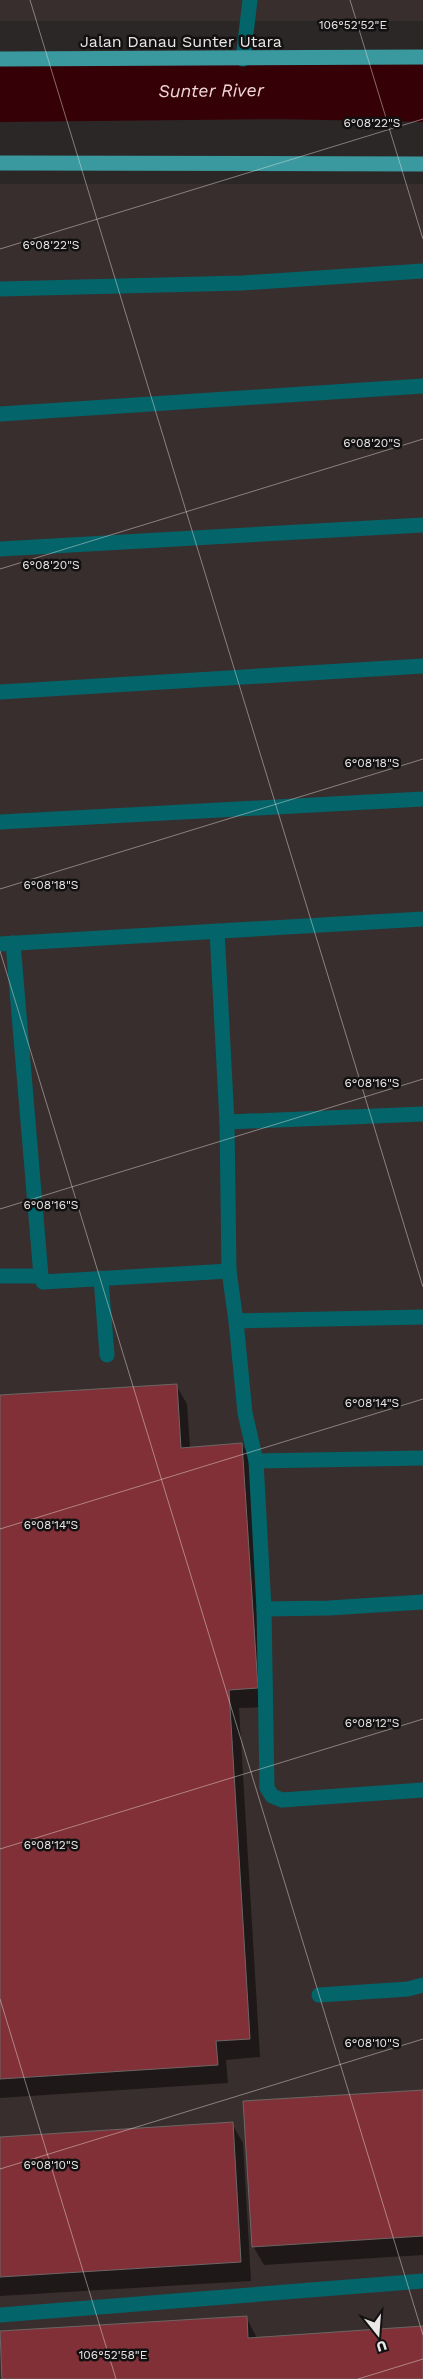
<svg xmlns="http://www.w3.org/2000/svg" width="423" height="2379" font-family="'Work Sans',sans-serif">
	<rect width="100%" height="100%" fill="#2b2726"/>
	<g fill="#392e2e">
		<rect x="0" y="0" width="423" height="21"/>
		<rect x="0" y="184" width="423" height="2195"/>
	</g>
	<g fill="#0007">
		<polygon points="176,1385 187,1404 190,1448 242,1444 253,1463 268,1707 239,1708 260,2057 226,2060 228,2083 0,2098 0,1396"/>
		<polygon points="423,2091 423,2255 264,2265 253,2246"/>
		<polygon points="232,2124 243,2143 251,2281 0,2296 0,2138"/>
		<polygon points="246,2317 257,2338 423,2328 423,2379 4,2379"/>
	</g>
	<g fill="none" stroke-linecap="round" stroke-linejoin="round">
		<path stroke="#360007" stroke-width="60" id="s1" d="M 0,92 L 277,89 L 423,92"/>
	</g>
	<g fill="#823037" stroke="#6c6666">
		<polygon points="177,1384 181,1448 242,1443 258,1688 229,1690 250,2039 216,2041 218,2065 0,2079 0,1395"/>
		<polygon points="423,2090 423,2236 252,2247 243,2101"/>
		<polygon points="233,2122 241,2262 0,2277 0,2137"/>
		<polygon points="247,2316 248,2338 423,2326 423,2379 2,2379 0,2331"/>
	</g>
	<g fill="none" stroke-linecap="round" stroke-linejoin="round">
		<g stroke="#03656a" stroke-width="15">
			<polyline points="243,59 250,0"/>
			<polyline points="0,289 242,283 423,271"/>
			<polyline points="0,414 423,386"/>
			<polyline points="0,549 423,525"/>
			<polyline points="0,692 423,666"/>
			<polyline points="0,822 423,799"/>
			<polyline points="217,931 227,1122 229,1271 236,1321 423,1317"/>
			<polyline points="13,943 41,1276 43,1282 229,1271"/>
			<polyline points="0,944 423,919"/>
			<polyline points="227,1122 423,1114"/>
			<polyline points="0,1276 41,1276"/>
			<polyline points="101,1278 107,1355"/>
			<polyline points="236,1321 245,1413 256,1461 264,1609 329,1608 423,1602"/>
			<polyline points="256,1461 423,1458"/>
			<polyline points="264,1609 267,1788 272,1796 282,1800 423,1790"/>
			<polyline points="319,1995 408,1989 423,1985"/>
			<polyline points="0,2315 423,2281"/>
		</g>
		<g stroke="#39999f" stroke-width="15">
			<polyline points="0,59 423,57"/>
			<polyline points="0,163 423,164"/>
		</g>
	</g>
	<path fill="none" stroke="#eae7e7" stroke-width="1" stroke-opacity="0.45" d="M 30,0 L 423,1287M 350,0 L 423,239M 0,249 L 423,119M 0,569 L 423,439M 0,889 L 423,759M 0,951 L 423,2335M 0,1209 L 423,1079M 0,1529 L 423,1399M 0,1849 L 423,1719M 0,1999 L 116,2379M 0,2169 L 423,2039M 358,2379 L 423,2359"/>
	<g text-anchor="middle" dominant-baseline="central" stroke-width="5" stroke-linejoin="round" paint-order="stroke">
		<g font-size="16" fill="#eae7e7" stroke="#121010">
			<text x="181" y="41">Jalan Danau Sunter Utara</text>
		</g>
		<g font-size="18" font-style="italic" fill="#f0d7d7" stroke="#121010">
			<text stroke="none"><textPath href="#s1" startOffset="211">Sunter River</textPath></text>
		</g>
	</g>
	<g font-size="12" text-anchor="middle" fill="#eae7e7" stroke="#121010" stroke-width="5" stroke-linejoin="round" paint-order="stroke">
		<text x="353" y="29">106°52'52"E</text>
		<text x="372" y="127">6°08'22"S</text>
		<text x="51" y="249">6°08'22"S</text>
		<text x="372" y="447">6°08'20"S</text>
		<text x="51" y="569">6°08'20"S</text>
		<text x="372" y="767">6°08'18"S</text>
		<text x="51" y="889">6°08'18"S</text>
		<text x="372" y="1087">6°08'16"S</text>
		<text x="51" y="1209">6°08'16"S</text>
		<text x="372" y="1407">6°08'14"S</text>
		<text x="51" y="1529">6°08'14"S</text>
		<text x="372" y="1727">6°08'12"S</text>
		<text x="51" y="1849">6°08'12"S</text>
		<text x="372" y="2047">6°08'10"S</text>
		<text x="51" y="2169">6°08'10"S</text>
		<text x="113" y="2359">106°52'58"E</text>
	</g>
	<g transform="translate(378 2334) rotate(163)" stroke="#121010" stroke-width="4" paint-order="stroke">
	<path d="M0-4L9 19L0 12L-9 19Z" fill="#eae7e7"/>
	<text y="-8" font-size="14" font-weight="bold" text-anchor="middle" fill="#eae7e7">U</text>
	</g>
</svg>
